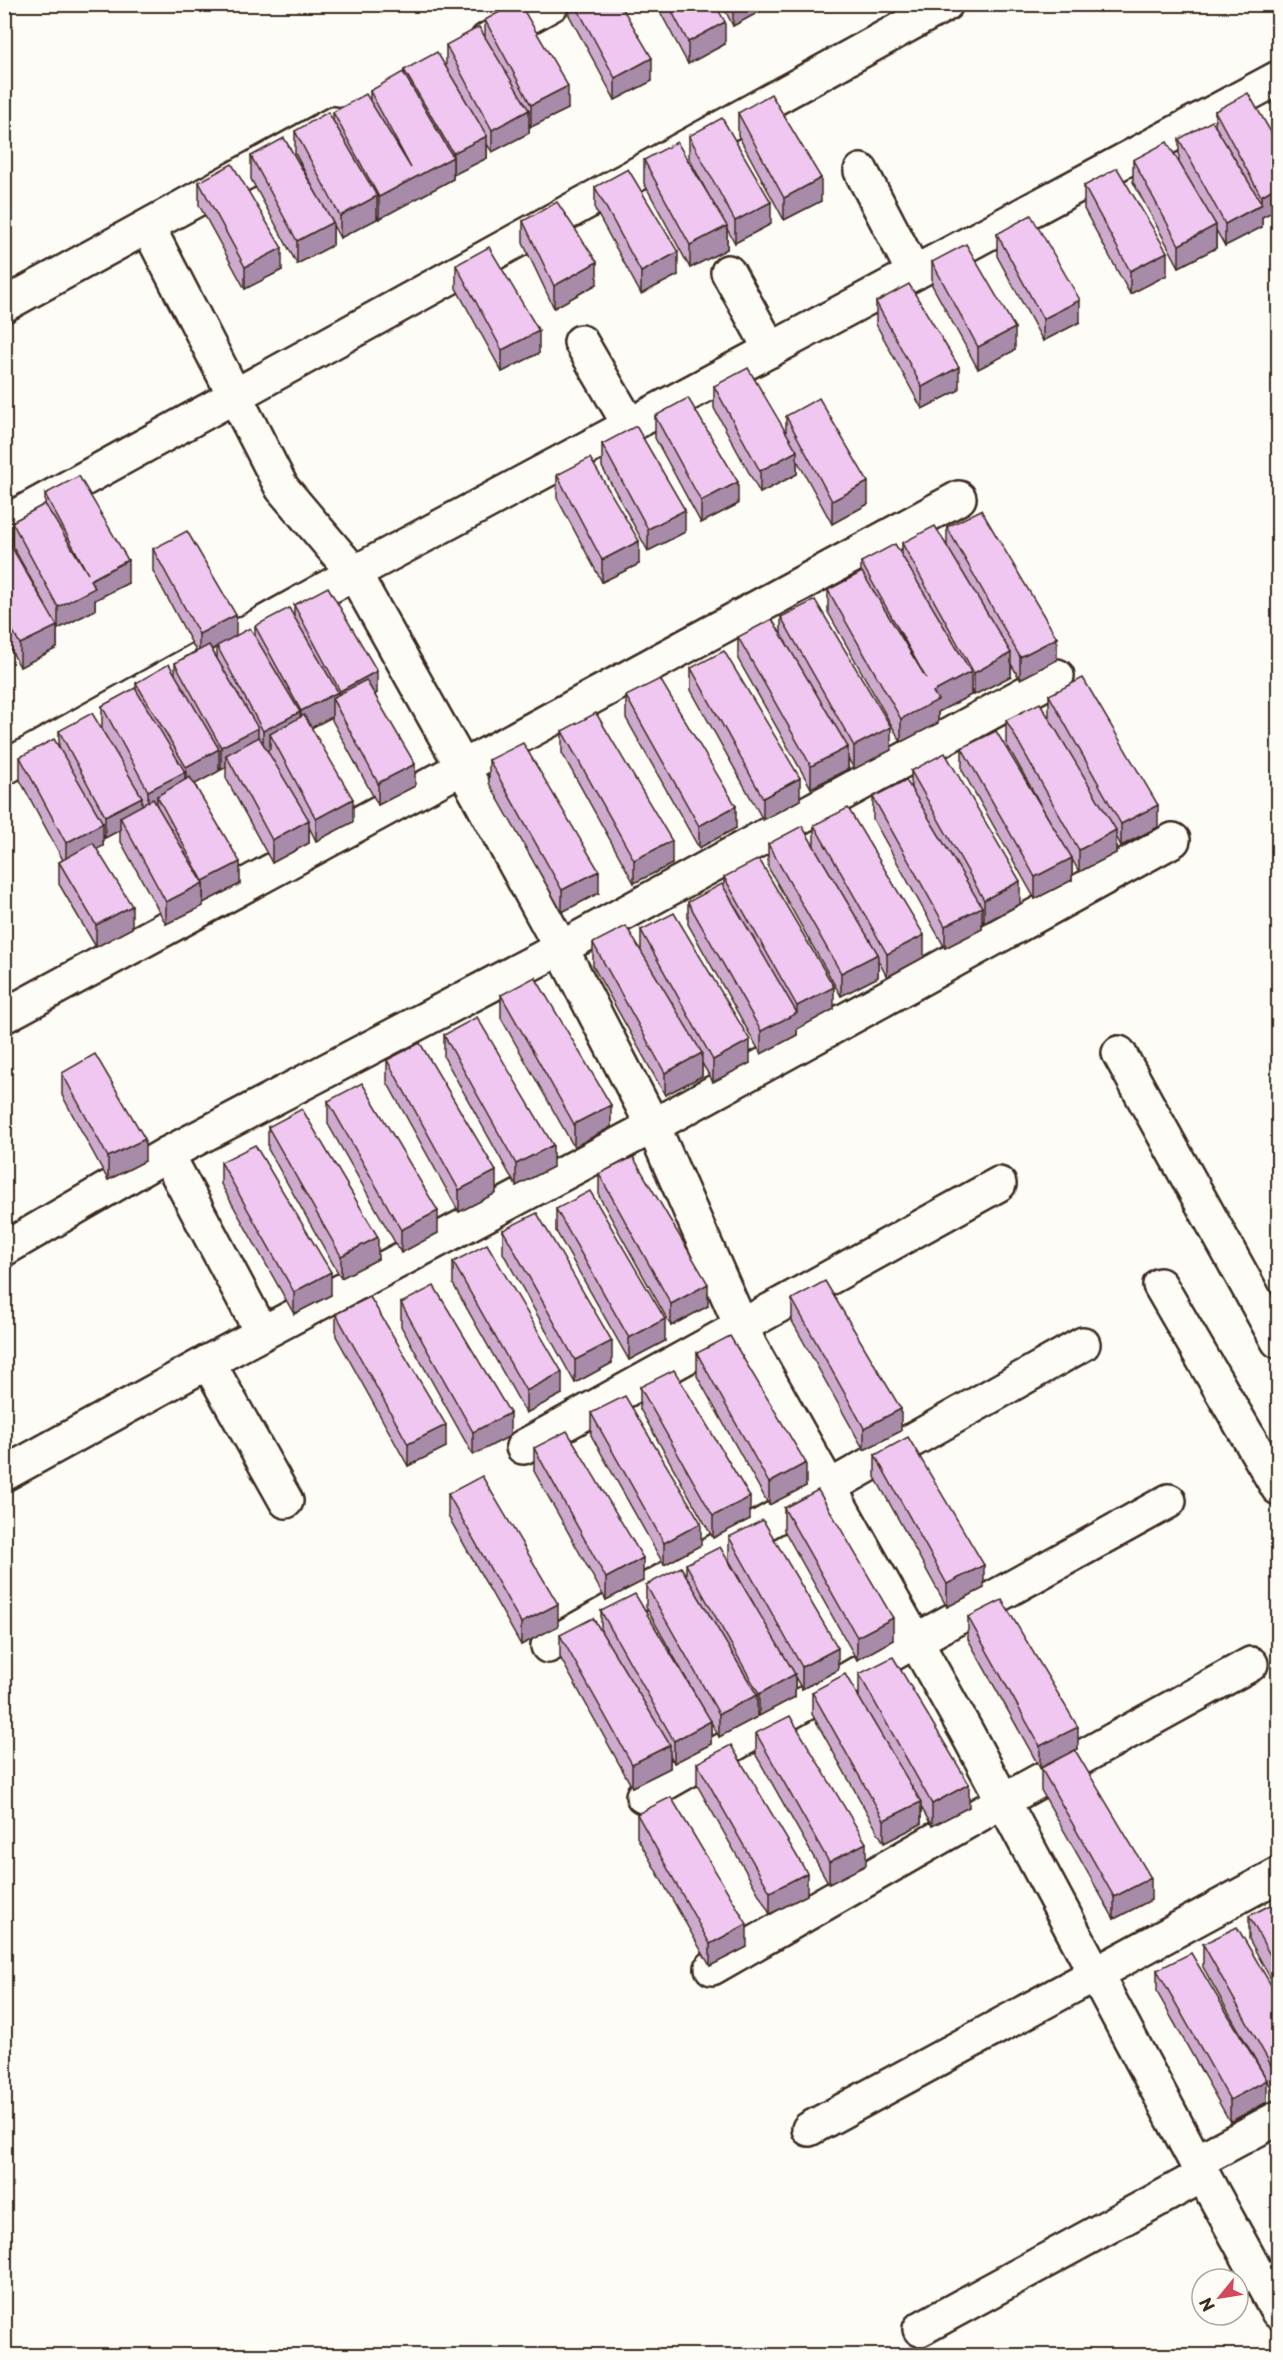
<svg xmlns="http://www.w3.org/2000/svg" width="1283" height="2360" font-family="'Playpen Sans',sans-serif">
	<rect width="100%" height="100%" fill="#fdfcf7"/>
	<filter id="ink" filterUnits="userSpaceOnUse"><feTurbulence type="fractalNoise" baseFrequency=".0167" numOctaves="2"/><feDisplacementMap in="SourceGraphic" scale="12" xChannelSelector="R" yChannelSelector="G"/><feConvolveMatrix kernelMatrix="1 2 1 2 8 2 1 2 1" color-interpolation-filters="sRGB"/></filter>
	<g filter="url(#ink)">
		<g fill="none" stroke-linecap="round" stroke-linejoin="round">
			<defs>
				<g id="minor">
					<polyline points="487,40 552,4"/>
					<polyline points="861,171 914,273"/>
					<polyline points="148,227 282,488 354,573 463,768 561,948 653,1126 750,1346 966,1731 1196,2162 1278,2312"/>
					<polyline points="728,272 771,350"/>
					<polyline points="4,305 334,124"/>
					<polyline points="581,342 630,426"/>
					<polyline points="4,523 946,4"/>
					<polyline points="4,768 354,573 1278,78"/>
					<polyline points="4,1016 959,498"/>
					<polyline points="1119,1053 1278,1341"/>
					<polyline points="167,1154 262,1333"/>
					<polyline points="4,1249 167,1154 561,948 1057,676"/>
					<polyline points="1160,1285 1278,1488"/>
					<polyline points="208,1362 286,1501"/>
					<polyline points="523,1447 999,1184"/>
					<polyline points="4,1474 208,1362 653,1126 1173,840"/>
					<polyline points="548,1646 1083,1344"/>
					<polyline points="643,1796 915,1641 1169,1501"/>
					<polyline points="712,1968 1003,1801 1251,1664"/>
					<polyline points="809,2129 1278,1875"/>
					<polyline points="1196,2162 1278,2118"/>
					<polyline points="920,2329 1203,2175"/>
				</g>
			</defs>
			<use href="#minor" stroke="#3b2a1e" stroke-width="38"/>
			<use href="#minor" stroke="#fdfcf7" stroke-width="33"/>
		</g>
		<g fill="#ceabce" stroke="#3b2a1e" stroke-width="1.5" fill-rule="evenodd">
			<polygon points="569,4 620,4 652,81 615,100 569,15"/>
			<polygon points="656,4 715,4 725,44 688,64"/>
			<polygon points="722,4 770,4 770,6 733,26"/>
			<polygon points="485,20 568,109 531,127 529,123 529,133 492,152 487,144 487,158 453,175 453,179 379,219 377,216 377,219 340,238 333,225 333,245 297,264 251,179 251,156 317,195 295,153 295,131 333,121 333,112 370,100 370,91 404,74 404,70 446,66 446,45 485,37"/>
			<polygon points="1215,111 1278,144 1278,209 1262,217 1262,227 1225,246 1216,230 1216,248 1179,267 1133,182 1133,160 1179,161 1179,139 1215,126"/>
			<polygon points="738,113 821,201 784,220 738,135"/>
			<polygon points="689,136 771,224 735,243 727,229 727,249 690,268 644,183 644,160 711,200 689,158"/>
			<polygon points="199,182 282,270 245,289 199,205"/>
			<polygon points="1084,186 1167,275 1130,294 1084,209"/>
			<polygon points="595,187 678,275 641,294 595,209"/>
			<polygon points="523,221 597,284 554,308 523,243"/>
			<polygon points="997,234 1080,322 1043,341 997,256"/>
			<polygon points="932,262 1015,350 978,369 932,285"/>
			<polygon points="456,265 539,353 502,372 456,288"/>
			<polygon points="876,302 959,390 922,409 876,324"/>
			<polygon points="714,386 786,432 786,416 868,504 832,524 797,460 797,474 760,493 714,408"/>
			<polygon points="655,416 738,504 701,523 655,438"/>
			<polygon points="602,444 685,532 648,551 602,467"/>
			<polygon points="557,475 639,564 602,582 557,498"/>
			<polygon points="45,494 128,583 95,600 95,610 58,629 57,627 57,648 20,667 4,637 4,543 46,606 12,545 12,522 45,504"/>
			<polygon points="947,527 1057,660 1020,679 1011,664 1011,676 974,695 971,689 971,695 938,712 938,723 901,742 828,612 828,590 861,573 861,562 902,555 902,543 947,546"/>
			<path d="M 153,549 L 236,636 L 255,635 L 255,626 L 294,618 L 294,605 L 377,693 L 375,695 L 415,786 L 378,805 L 332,720 L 332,717 L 311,728 L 353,822 L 316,841 L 309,827 L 309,843 L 272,863 L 226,778 L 226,767 L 221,770 L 219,767 L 219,771 L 195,784 L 240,884 L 203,903 L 203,906 L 166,924 L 120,840 L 120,830 L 105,838 L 103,834 L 103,846 L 96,849 L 132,928 L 96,947 L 59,884 L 59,862 L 63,860 L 20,780 L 20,757 L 59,749 L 59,731 L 102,729 L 102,706 L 136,688 L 136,683 L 175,673 L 175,663 L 196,651 L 153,571 ZM 217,647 L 217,659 L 212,650 Z"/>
			<polygon points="781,617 891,750 854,769 848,758 848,769 811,788 738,659 738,637 781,634"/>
			<polygon points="691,668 800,800 763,820 691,690"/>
			<polygon points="1049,695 1158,827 1121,846 1116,836 1116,853 1079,872 1072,859 1072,880 1035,899 962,770 962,748 1056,832 1006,743 1006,720 1049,717"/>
			<polygon points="626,696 736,828 699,848 626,718"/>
			<polygon points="562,731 672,864 634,883 562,753"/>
			<polygon points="489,760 599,893 562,912 489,783"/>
			<polygon points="911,771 1020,904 984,923 982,919 982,929 945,948 873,819 873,797 911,788"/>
			<polygon points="814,825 924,957 887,977 878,960 878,977 841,996 768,867 768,844 814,847"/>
			<polygon points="724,877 834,1009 797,1029 797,1035 761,1054 688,924 688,902 724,889"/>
			<polygon points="641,930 750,1063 713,1082 702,1063 702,1076 665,1095 593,966 593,943 641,950"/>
			<polygon points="501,995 611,1127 574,1147 501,1018"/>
			<polygon points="444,1035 553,1167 516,1186 444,1057"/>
			<polygon points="387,1060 496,1193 459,1212 387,1082"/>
			<polygon points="62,1073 145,1161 108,1180 62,1095"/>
			<polygon points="328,1101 438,1233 401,1253 328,1124"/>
			<polygon points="268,1127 378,1259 341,1278 268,1149"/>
			<polygon points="221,1162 331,1295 294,1314 221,1184"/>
			<polygon points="599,1174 708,1306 671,1326 599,1196"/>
			<polygon points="556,1209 665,1341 629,1360 556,1231"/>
			<polygon points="503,1230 612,1363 575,1383 503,1253"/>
			<polygon points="453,1262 562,1394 526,1413 453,1284"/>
			<polygon points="792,1299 901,1431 864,1450 792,1321"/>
			<polygon points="401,1303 510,1436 473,1455 401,1326"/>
			<polygon points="336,1314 446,1447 408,1466 336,1336"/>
			<polygon points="697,1353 806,1486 769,1505 697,1376"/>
			<polygon points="640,1387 750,1519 713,1538 640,1409"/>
			<polygon points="591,1413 701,1545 664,1565 591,1435"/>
			<polygon points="534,1448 643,1581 606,1600 534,1471"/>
			<polygon points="875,1455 984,1588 947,1607 875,1477"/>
			<polygon points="448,1494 558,1626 521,1645 448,1516"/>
			<polygon points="784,1508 893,1640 857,1660 784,1530"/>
			<polygon points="729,1537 838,1670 802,1689 795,1677 795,1697 759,1716 757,1712 757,1717 719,1737 711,1722 711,1744 674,1763 670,1755 670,1768 632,1787 560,1657 560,1635 601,1631 601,1611 709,1719 646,1607 646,1585 686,1576 686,1564 755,1606 729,1560"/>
			<polygon points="968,1617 1078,1749 1075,1750 1151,1900 1114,1919 1041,1790 1041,1768 1058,1759 1040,1768 968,1639"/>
			<polygon points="859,1674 969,1807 932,1826 921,1807 921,1824 884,1843 812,1714 812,1692 859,1697"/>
			<polygon points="756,1733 866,1865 829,1884 756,1755"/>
			<polygon points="697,1763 807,1895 770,1914 697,1785"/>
			<polygon points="637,1814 747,1947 710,1966 637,1837"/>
			<polygon points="1278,1901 1278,1992 1249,1939 1249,1916"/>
			<polygon points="1203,1944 1278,1997 1276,2096 1203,1967"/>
			<polygon points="1157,1970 1267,2102 1230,2122 1157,1992"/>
			<polygon points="1278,2163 1278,2201 1272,2189 1272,2167"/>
		</g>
		<g fill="#a78ba8" stroke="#3b2a1e" stroke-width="1.5">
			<polygon points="733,4 770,4 770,6 733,26"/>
			<polygon points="725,22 725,44 688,64 688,42"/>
			<polygon points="652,58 652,81 615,100 615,78"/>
			<polygon points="568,86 568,109 531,127 531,105"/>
			<polygon points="529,110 529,133 492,152 492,130"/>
			<polygon points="487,136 487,158 453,175 453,153"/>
			<polygon points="453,157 453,179 379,219 379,197"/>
			<polygon points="821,178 821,201 784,220 784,198"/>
			<polygon points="1278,186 1278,209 1262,217 1262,227 1225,246 1225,224 1261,205 1261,196"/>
			<polygon points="377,196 377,219 340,238 340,216"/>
			<polygon points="771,202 771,224 735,243 735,221"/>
			<polygon points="333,222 333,245 297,264 297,241"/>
			<polygon points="1216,225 1216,248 1179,267 1179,245"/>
			<polygon points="727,226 727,249 690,268 690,245"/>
			<polygon points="282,248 282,270 245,289 245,267"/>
			<polygon points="678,252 678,275 641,294 641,272"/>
			<polygon points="1167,252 1167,275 1130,294 1130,271"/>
			<polygon points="597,262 597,284 554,308 554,286"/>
			<polygon points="1080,300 1080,322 1043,341 1043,319"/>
			<polygon points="1015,328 1015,350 978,369 978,347"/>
			<polygon points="539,331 539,353 502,372 502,350"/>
			<polygon points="959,367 959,390 922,409 922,387"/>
			<polygon points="797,451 797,474 760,493 760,471"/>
			<polygon points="738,482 738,504 701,523 701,501"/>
			<polygon points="868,482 868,504 832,524 832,501"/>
			<polygon points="685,510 685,532 648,551 648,529"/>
			<polygon points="639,541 639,564 602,582 602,560"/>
			<polygon points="128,560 128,583 95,600 95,610 58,629 58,607 90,580"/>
			<polygon points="236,615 236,637 199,656 199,634"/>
			<polygon points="57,626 57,648 20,667 20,644"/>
			<polygon points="1057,638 1057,660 1020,679 1020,657"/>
			<polygon points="1011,653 1011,676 974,695 974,673"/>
			<polygon points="377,671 377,693 340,713 340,691"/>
			<polygon points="971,672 971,695 938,712 938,723 901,742 901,719 933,692"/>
			<polygon points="338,692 338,709 332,698 332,717 301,733 301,711"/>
			<polygon points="300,712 300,734 270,734 270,749 263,753 263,731"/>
			<polygon points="891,727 891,750 854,769 854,746"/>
			<polygon points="258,728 258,751 226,755 226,767 221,770 221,747"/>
			<polygon points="848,747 848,769 811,788 811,766"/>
			<polygon points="219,749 219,771 186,789 186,767"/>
			<polygon points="415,764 415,786 378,805 378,783"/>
			<polygon points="185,772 185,794 157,796 157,809 148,813 148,791"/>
			<polygon points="800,778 800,800 763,820 763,798"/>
			<polygon points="142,797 142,819 120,817 120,830 105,838 105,816"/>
			<polygon points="353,799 353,822 316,841 316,819"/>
			<polygon points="1158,805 1158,827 1121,846 1121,824"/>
			<polygon points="736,806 736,828 699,848 699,826"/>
			<polygon points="309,820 309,843 272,863 272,840"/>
			<polygon points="103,823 103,846 66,865 66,843"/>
			<polygon points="1116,830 1116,853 1079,872 1079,850"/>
			<polygon points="672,841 672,864 634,883 634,860"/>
			<polygon points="1072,858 1072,880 1035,899 1035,877"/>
			<polygon points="240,862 240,884 203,903 203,881"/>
			<polygon points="4,871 6,871 6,893 4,894"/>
			<polygon points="599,871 599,893 562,912 562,890"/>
			<polygon points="1020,881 1020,904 984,923 984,900"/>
			<polygon points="203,883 203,906 166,924 166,902"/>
			<polygon points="132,906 132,928 96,947 96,925"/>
			<polygon points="982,907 982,929 945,948 945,926"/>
			<polygon points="924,935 924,957 887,977 887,954"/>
			<polygon points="878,954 878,977 841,996 841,973"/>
			<polygon points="834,987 834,1009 797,1029 797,1035 761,1054 761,1031 797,1013 797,1006"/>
			<polygon points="750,1040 750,1063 713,1082 713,1060"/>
			<polygon points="702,1053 702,1076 665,1095 665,1073"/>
			<polygon points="611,1105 611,1127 574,1147 574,1124"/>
			<polygon points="145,1139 145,1161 108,1180 108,1157"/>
			<polygon points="553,1145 553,1167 516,1186 516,1164"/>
			<polygon points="496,1171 496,1193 459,1212 459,1190"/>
			<polygon points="438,1211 438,1233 401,1253 401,1230"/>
			<polygon points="378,1237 378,1259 341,1278 341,1256"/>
			<polygon points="331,1272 331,1295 294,1314 294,1292"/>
			<polygon points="708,1284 708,1306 671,1326 671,1304"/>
			<polygon points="665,1319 665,1341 629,1360 629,1338"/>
			<polygon points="612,1341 612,1363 575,1383 575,1360"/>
			<polygon points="562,1372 562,1394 526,1413 526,1391"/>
			<polygon points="901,1409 901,1431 864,1450 864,1428"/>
			<polygon points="510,1413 510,1436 473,1455 473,1432"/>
			<polygon points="446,1425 446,1447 408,1466 408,1444"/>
			<polygon points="806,1463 806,1486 769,1505 769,1483"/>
			<polygon points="750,1497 750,1519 713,1538 713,1516"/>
			<polygon points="701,1523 701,1545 664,1565 664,1543"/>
			<polygon points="643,1558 643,1581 606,1600 606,1578"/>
			<polygon points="984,1565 984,1588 947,1607 947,1584"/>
			<polygon points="558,1604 558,1626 521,1645 521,1623"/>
			<polygon points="893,1618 893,1640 857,1660 857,1637"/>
			<polygon points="838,1648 838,1670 802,1689 802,1667"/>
			<polygon points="795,1674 795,1697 759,1716 759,1694"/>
			<polygon points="757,1695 757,1717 719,1737 719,1714"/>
			<polygon points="711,1721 711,1744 674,1763 674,1741"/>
			<polygon points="1078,1727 1078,1749 1040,1768 1040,1746"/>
			<polygon points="670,1745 670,1768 632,1787 632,1764"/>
			<polygon points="969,1784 969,1807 932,1826 932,1804"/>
			<polygon points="921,1802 921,1824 884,1843 884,1820"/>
			<polygon points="866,1843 866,1865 829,1884 829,1862"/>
			<polygon points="807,1873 807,1895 770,1914 770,1892"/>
			<polygon points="1151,1878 1151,1900 1114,1919 1114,1897"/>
			<polygon points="747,1924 747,1947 710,1966 710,1944"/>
			<polygon points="1278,2073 1278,2095 1276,2096 1276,2074"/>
			<polygon points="1267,2080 1267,2102 1230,2122 1230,2100"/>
		</g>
		<g fill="#efc7f0" stroke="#3b2a1e" stroke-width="1.5">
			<polygon points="514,4 520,4 568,86 531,105 485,20"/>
			<polygon points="575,4 620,4 652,58 615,78"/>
			<polygon points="668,4 715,4 725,22 688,42"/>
			<polygon points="479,27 529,110 492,130 446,45"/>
			<polygon points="437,52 487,136 453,153 404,70"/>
			<polygon points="403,72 453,157 379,197 333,112 366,94 411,168 370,91"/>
			<polygon points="1248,93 1278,144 1278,186 1261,196 1215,111"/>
			<polygon points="771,94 821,178 784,198 738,113"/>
			<polygon points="328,112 377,196 340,216 295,131"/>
			<polygon points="722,118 771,202 735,221 689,136"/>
			<polygon points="1212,121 1262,204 1225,224 1179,139"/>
			<polygon points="284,138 333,222 297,241 251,156"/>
			<polygon points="677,142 727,226 690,245 644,160"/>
			<polygon points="1167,142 1216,225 1179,245 1133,160"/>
			<polygon points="232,164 282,248 245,267 199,182"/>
			<polygon points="1117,168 1167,252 1130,271 1084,186"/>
			<polygon points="628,169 678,252 641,272 595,187"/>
			<polygon points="557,202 597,262 554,286 523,221"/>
			<polygon points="1031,215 1080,300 1043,319 997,234"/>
			<polygon points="966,244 1015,328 978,347 932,262"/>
			<polygon points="489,247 539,331 502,350 456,265"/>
			<polygon points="909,284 959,367 922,387 876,302"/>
			<polygon points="748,368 797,451 760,471 714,386"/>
			<polygon points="688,398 738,482 701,501 655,416"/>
			<polygon points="819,398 868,482 832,501 786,416"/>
			<polygon points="636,426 685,510 648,529 602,444"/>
			<polygon points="590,458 639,541 602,560 557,475"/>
			<polygon points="79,476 128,560 90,580 95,588 58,607 12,522 45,504 88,574 45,494"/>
			<polygon points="981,510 1057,638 1020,657 947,527"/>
			<polygon points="935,526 1011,653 974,673 902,543"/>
			<polygon points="187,531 236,615 199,634 153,549"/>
			<polygon points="8,541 57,626 20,644 4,615 4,543"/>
			<polygon points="895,544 971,672 933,692 938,700 901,719 828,590 862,572 926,678 861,562"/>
			<polygon points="328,587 377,671 340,691 294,605"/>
			<polygon points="815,600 891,727 854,746 781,617"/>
			<polygon points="289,608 338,692 301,711 255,626"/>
			<polygon points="772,619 848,747 811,766 738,637"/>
			<polygon points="250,628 300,712 263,731 217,646"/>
			<polygon points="209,645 258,728 221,747 175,663"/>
			<polygon points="724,651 800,778 763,798 691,668"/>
			<polygon points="169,664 219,749 186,767 136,683"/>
			<polygon points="1083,678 1158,805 1121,824 1049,695"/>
			<polygon points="660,679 736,806 699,826 626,696"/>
			<polygon points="366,680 415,764 378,783 332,698"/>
			<polygon points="135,688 185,772 148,791 102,706"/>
			<polygon points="1040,703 1116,830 1079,850 1006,720"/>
			<polygon points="92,713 142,797 105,816 59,731"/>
			<polygon points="596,713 672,841 634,860 562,731"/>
			<polygon points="304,715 353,799 316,819 270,734"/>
			<polygon points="996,731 1072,858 1035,877 962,748"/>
			<polygon points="259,737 309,820 272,840 226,755"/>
			<polygon points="54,739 103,823 66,843 20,757"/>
			<polygon points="523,743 599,871 562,890 489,760"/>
			<polygon points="945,753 1020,881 984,900 911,771"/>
			<polygon points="190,777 240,862 203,881 157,796"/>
			<polygon points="906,780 982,907 945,926 873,797"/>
			<polygon points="153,799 203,883 166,902 120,817"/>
			<polygon points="848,808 924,935 887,954 814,825"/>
			<polygon points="802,826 878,954 841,973 768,844"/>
			<polygon points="93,843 132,906 96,925 59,862"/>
			<polygon points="759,859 834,987 797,1006 724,877"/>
			<polygon points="722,884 797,1013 761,1031 688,902"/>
			<polygon points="674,913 750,1040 713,1060 641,930"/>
			<polygon points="626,926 702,1053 665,1073 593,943"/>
			<polygon points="535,977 611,1105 574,1124 501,995"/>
			<polygon points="477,1017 553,1145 516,1164 444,1035"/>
			<polygon points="420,1043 496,1171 459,1190 387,1060"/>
			<polygon points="95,1054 145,1139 108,1157 62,1073"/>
			<polygon points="362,1083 438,1211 401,1230 328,1101"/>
			<polygon points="302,1109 378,1237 341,1256 268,1127"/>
			<polygon points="255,1145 331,1272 294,1292 221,1162"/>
			<polygon points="633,1157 708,1284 671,1304 599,1174"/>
			<polygon points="590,1191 665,1319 629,1338 556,1209"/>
			<polygon points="537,1213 612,1341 575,1360 503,1230"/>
			<polygon points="487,1244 562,1372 526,1391 453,1262"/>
			<polygon points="825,1281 901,1409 864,1428 792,1299"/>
			<polygon points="434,1286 510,1413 473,1432 401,1303"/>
			<polygon points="370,1297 446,1425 408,1444 336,1314"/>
			<polygon points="730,1336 806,1463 769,1483 697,1353"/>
			<polygon points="674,1370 750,1497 713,1516 640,1387"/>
			<polygon points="625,1396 701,1523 664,1543 591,1413"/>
			<polygon points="567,1431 643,1558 606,1578 534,1448"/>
			<polygon points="908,1437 984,1565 947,1584 875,1455"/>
			<polygon points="482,1476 558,1604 521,1623 448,1494"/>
			<polygon points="818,1490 893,1618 857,1637 784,1508"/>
			<polygon points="763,1520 838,1648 802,1667 729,1537"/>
			<polygon points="720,1547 795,1674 759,1694 686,1564"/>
			<polygon points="681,1567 757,1695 719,1714 646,1585"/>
			<polygon points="635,1594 711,1721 674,1741 601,1611"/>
			<polygon points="1002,1600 1078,1727 1040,1746 968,1617"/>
			<polygon points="593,1618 670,1745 632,1764 560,1635"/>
			<polygon points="893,1657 969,1784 932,1804 859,1674"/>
			<polygon points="845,1674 921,1802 884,1820 812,1692"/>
			<polygon points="790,1716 866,1843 829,1862 756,1733"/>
			<polygon points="731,1745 807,1873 770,1892 697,1763"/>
			<polygon points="1075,1750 1151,1878 1114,1897 1041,1768"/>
			<polygon points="671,1797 747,1924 710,1944 637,1814"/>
			<polygon points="1278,1901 1278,1970 1249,1916"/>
			<polygon points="1237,1927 1278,1997 1278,2073 1276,2074 1203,1944"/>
			<polygon points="1191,1953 1267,2080 1230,2100 1157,1970"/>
			<polygon points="1278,2163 1278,2179 1272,2167"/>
		</g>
	</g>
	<rect width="1283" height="2360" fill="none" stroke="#fdfcf7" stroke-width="24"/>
	<rect x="12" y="12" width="1259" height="2336" fill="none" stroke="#3b2a1e" stroke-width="2" filter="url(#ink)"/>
	<g transform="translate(1220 2297) rotate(240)"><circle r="28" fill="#fdfcf7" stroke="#afa8a0" stroke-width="1.5"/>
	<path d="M0-4.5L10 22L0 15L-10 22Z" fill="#d1495b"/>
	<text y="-9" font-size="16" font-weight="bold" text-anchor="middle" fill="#3b2a1e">N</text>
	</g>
</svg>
